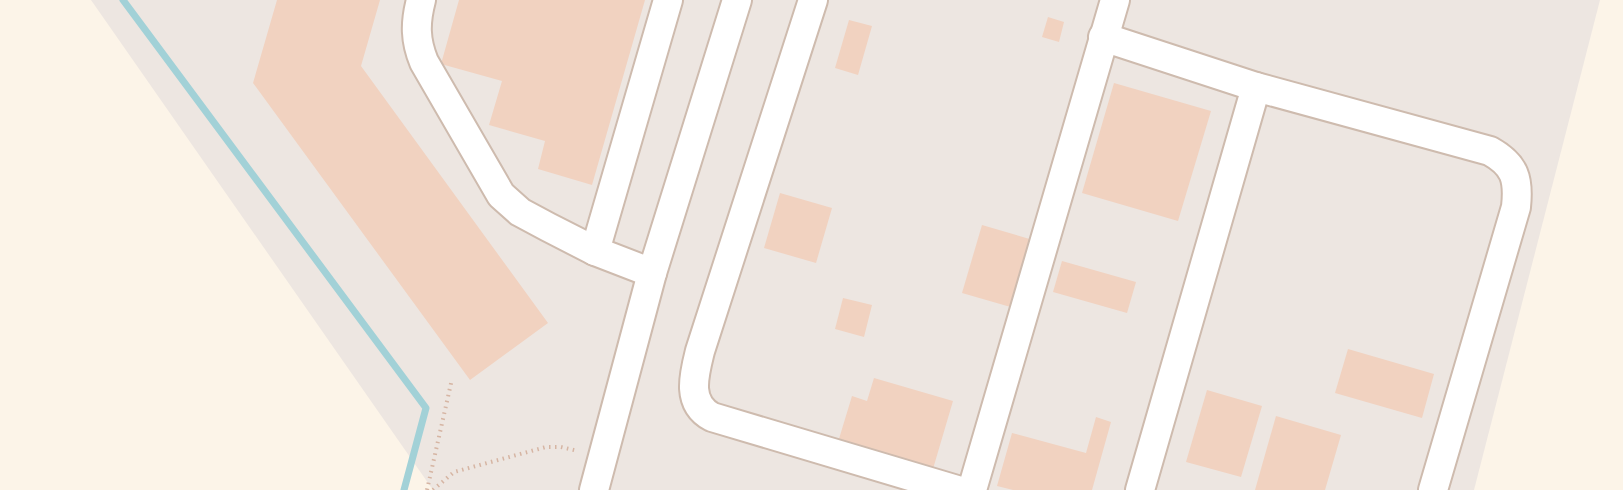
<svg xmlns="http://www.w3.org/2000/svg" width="1623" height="490" font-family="Jost,sans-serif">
	<rect width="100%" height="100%" fill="#fcf4e8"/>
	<polygon fill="#ede6e1" points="91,0 1600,0 1474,490 433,490"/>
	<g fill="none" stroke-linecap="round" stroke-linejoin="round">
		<polyline stroke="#a2d1d7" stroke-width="7" points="123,0 426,408 404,490"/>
	</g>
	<g fill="#f1d2c0">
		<polygon points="277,0 380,0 361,66 548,323 470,380 253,83"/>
		<polygon points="459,0 645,0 592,185 538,169 545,141 489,125 502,81 441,64"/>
		<polygon points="1048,17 1064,22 1059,42 1042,37"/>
		<polygon points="849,20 872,26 858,75 835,68"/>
		<polygon points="1114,83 1211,111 1178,221 1082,193"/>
		<polygon points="780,193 832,208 816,263 764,248"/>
		<polygon points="982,225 1033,240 1014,308 962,293"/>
		<polygon points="1062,261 1136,282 1127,313 1053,292"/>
		<polygon points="843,298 872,305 864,337 835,329"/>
		<polygon points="1348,349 1434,374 1422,418 1335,393"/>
		<polygon points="874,378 953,401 930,479 835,452 852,396 867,401"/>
		<polygon points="1207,390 1262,406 1241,477 1186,462"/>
		<polygon points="1276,416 1341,435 1325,490 1255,490"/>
		<polygon points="1096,417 1111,422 1092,490 1013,490 997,486 1012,433 1086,453"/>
	</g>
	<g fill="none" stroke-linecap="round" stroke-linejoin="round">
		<defs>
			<g id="minor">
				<path d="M 421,0 C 415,23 415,40 424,62 L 501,195 L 520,212 L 548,227 L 595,251 L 652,273"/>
				<path d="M 813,0 L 700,351 C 694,375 686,403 712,417 L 957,490"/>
				<polyline points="1103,37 1256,87 1140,490"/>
				<path d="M 1256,87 L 1490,151 C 1515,165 1519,179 1516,207 L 1433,490"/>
				<polyline points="595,251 668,0"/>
				<polyline points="594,490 652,273 737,0"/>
				<polyline points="972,490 1115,0"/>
			</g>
		</defs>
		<use href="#minor" stroke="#cebbae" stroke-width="32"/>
		<g stroke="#d6b5a3" stroke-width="4" stroke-dasharray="1.5 4.5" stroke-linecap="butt">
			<polyline points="427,490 452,379"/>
			<polyline points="433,490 454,472 546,447 561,447 578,451"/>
		</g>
		<use href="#minor" stroke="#fff" stroke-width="28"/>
	</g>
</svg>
